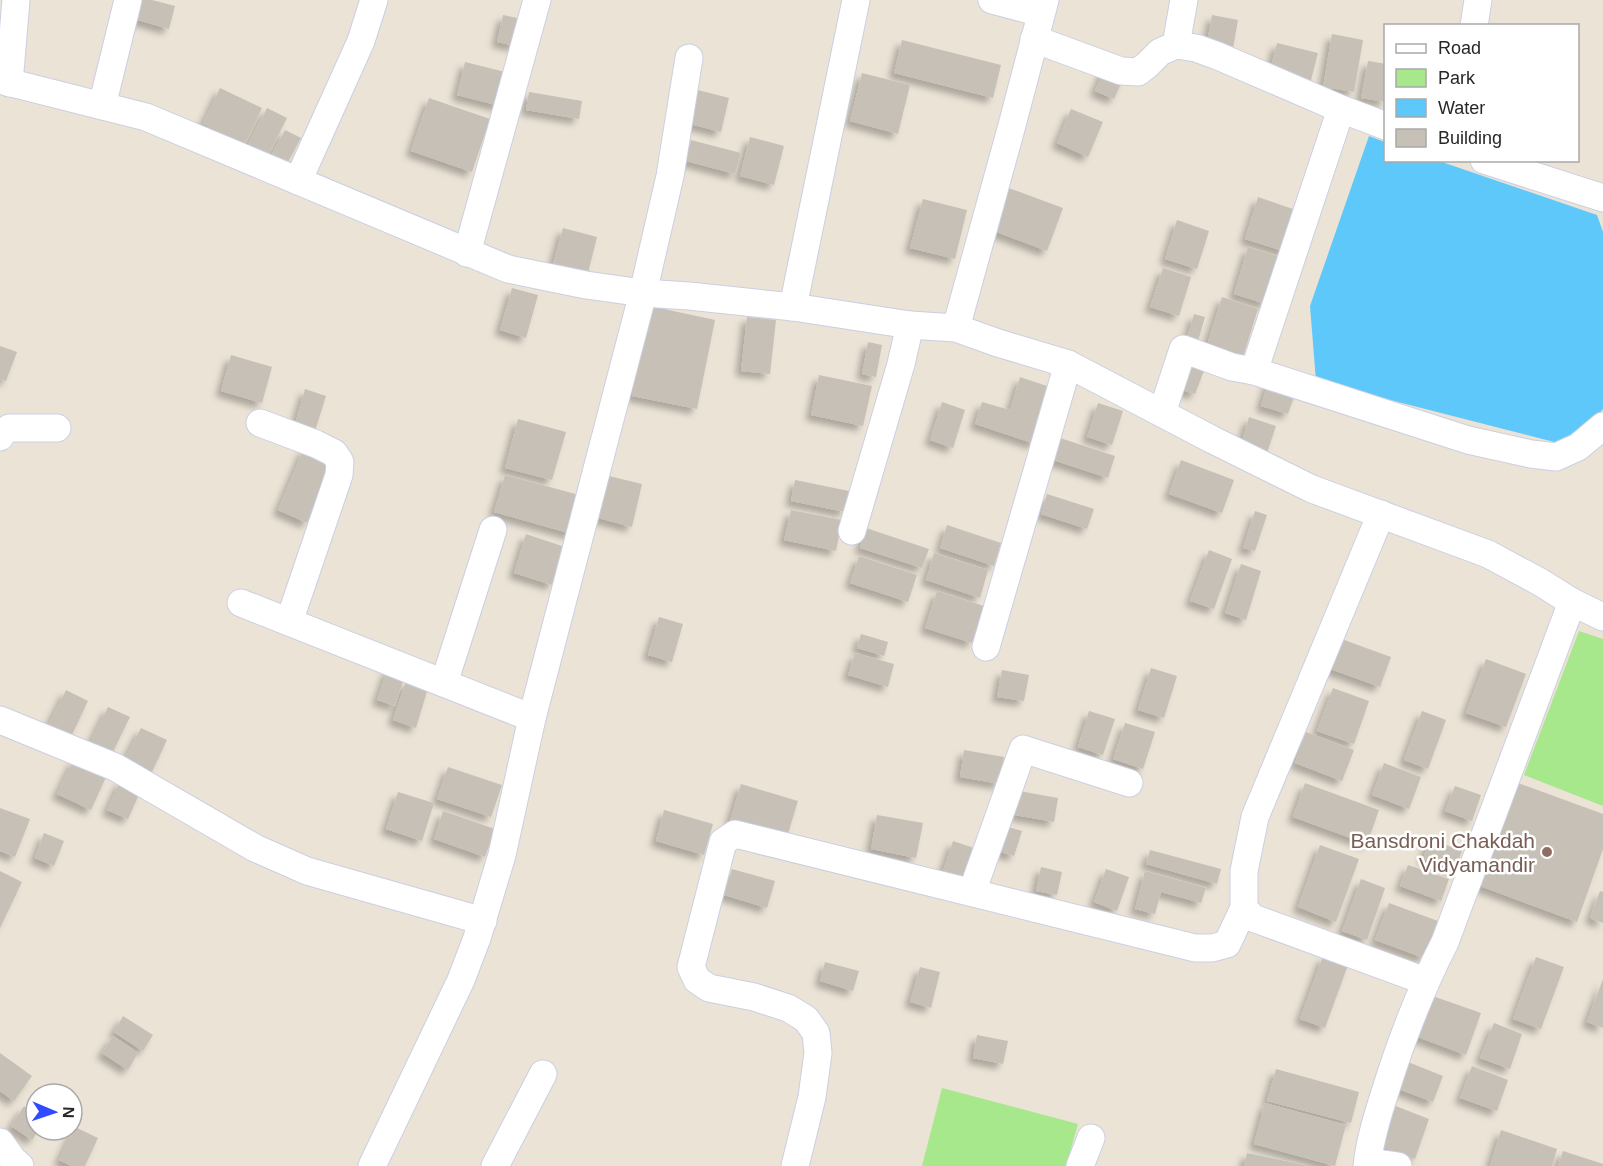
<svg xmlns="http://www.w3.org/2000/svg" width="1603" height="1166" font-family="Helvetica,sans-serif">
	<defs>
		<filter id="shadow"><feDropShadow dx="-5.5" dy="5.5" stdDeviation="3" flood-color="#0004"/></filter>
	</defs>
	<rect width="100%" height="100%" fill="#ebe3d6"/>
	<g fill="#a7e88c">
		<polygon points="1579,631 1603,639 1603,806 1524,775"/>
		<polygon points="942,1088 1078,1124 1066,1166 922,1166"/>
	</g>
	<polygon fill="#5dc8f9" points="1369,136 1385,142 1386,160 1439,161 1597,215 1603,232 1603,409 1570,446 1316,381 1310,306"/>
	<g fill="#c6c0b6" filter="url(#shadow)">
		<polygon points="139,0 152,0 175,6 169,29 134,19"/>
		<polygon points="503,15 522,19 516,46 497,42"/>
		<polygon points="1212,15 1238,20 1233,48 1207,43"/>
		<polygon points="1332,34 1363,40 1354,92 1323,87"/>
		<polygon points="902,40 1001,65 993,98 894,73"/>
		<polygon points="1277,43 1318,53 1310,84 1269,74"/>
		<polygon points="1368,61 1386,64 1386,102 1361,98"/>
		<polygon points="465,62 509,73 500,106 457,95"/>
		<polygon points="1105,66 1125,75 1114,99 1095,91"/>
		<polygon points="862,73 910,85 898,134 850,121"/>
		<polygon points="220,88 262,108 245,144 203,124"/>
		<polygon points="694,89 729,98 721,132 686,123"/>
		<polygon points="529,92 582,101 579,119 526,110"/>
		<polygon points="429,98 490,119 472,172 411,151"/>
		<polygon points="267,108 287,118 268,155 248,145"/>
		<polygon points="1071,109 1103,122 1088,157 1057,143"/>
		<polygon points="285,130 301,138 288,162 272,154"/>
		<polygon points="750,137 784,146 774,185 740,176"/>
		<polygon points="691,140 741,153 735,174 686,161"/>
		<polygon points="1006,187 1063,208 1047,251 991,230"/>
		<polygon points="1258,197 1299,211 1286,252 1245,239"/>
		<polygon points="923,199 967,210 955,259 910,248"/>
		<polygon points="1177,220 1209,231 1197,269 1165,259"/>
		<polygon points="563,228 597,237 588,273 553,264"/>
		<polygon points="1248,247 1281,257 1266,304 1234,294"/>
		<polygon points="1163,268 1191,277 1179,316 1150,307"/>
		<polygon points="512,288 538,295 526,338 500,330"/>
		<polygon points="1222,297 1258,309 1243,357 1207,345"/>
		<polygon points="650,306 715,320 697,409 632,396"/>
		<polygon points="1194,314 1205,317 1198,341 1187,338"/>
		<polygon points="747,317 776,320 770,374 741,371"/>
		<polygon points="868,342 882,345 876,377 862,374"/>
		<polygon points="0,346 17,352 6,381 0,379"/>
		<polygon points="231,355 272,367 262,403 221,391"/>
		<polygon points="1190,367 1204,371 1195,394 1182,390"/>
		<polygon points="819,375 872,386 863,426 811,415"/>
		<polygon points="1020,377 1053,388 1035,444 975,424 982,402 1010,410"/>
		<polygon points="1269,380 1297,388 1288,414 1261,406"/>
		<polygon points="305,389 326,396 315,431 295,424"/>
		<polygon points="942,402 965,410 953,448 930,440"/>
		<polygon points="1098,403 1123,411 1112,445 1087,437"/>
		<polygon points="1249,417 1276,426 1267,453 1241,445"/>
		<polygon points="518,419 566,432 552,480 505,468"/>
		<polygon points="1057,437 1115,456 1108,478 1050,459"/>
		<polygon points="304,448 333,461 307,523 278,510"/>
		<polygon points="1181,460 1234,480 1222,513 1169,494"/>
		<polygon points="505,475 583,496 572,534 494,512"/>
		<polygon points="609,476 642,484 632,527 598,518"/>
		<polygon points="795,480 849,491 845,512 791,501"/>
		<polygon points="1047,494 1094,509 1087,529 1041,514"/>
		<polygon points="791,510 842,520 836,551 784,540"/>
		<polygon points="1255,511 1267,515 1255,551 1243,548"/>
		<polygon points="947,525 1001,543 994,566 940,548"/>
		<polygon points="866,528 929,549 922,568 860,548"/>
		<polygon points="526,534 565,547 552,585 514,573"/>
		<polygon points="1209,550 1232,559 1214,609 1190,601"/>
		<polygon points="934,553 988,570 980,598 926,580"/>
		<polygon points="859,556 917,575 908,602 850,583"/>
		<polygon points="1241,564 1261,571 1246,620 1225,613"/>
		<polygon points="937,591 984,606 972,643 925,628"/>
		<polygon points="659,617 683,624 672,662 648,655"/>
		<polygon points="861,634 888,642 884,656 857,648"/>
		<polygon points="1333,636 1391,657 1380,687 1322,666"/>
		<polygon points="855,653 894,664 888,687 848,675"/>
		<polygon points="1486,659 1526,674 1506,727 1466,713"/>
		<polygon points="388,668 405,674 395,706 377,700"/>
		<polygon points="1151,668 1177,676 1164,718 1138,710"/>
		<polygon points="1002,670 1029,675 1024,701 997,697"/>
		<polygon points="406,681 428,688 416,728 393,720"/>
		<polygon points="1333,688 1369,701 1354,744 1317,731"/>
		<polygon points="66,690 88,701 69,741 46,730"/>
		<polygon points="108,707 130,717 111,756 89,746"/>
		<polygon points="1089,711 1115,719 1103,755 1078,747"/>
		<polygon points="1422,711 1446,720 1428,769 1404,760"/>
		<polygon points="1125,723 1155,732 1143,769 1113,759"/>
		<polygon points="141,728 167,740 151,774 124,761"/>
		<polygon points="1306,732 1354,750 1342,781 1295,763"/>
		<polygon points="964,750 1004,757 1000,784 960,777"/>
		<polygon points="74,759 107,775 91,810 57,794"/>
		<polygon points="1384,763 1421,777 1409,809 1372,795"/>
		<polygon points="448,767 502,785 491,817 437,799"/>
		<polygon points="121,780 141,790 128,819 107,810"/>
		<polygon points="1305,783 1379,810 1367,844 1293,817"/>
		<polygon points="1518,783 1603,814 1603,849 1577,922 1480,886"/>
		<polygon points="741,784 798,801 787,837 730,821"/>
		<polygon points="1455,786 1481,795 1472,821 1445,811"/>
		<polygon points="1019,791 1058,798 1054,822 1015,815"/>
		<polygon points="398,792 434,803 422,841 386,829"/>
		<polygon points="0,808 30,819 15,857 0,851"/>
		<polygon points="664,810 713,824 704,855 656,841"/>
		<polygon points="443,811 495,829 485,857 434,839"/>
		<polygon points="877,815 923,823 916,858 871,849"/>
		<polygon points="1005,826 1022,831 1014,856 998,851"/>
		<polygon points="44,833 64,841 54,866 35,858"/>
		<polygon points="1430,839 1462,851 1455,870 1423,859"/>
		<polygon points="953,841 974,848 964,878 943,871"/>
		<polygon points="1320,845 1359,859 1336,922 1298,907"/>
		<polygon points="1150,850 1221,869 1217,884 1146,864"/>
		<polygon points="1408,865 1449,879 1441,901 1400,886"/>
		<polygon points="1041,867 1062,872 1057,895 1036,891"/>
		<polygon points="732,869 775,881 767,908 724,895"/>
		<polygon points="1106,869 1129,877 1117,911 1094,902"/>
		<polygon points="0,871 22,882 0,928"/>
		<polygon points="1145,871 1206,888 1201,903 1161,892 1155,914 1135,909"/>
		<polygon points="1361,879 1385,888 1367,940 1342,931"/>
		<polygon points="1600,891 1603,892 1603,923 1590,918"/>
		<polygon points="1389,903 1438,921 1424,958 1375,940"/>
		<polygon points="1323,956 1348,965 1325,1028 1300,1019"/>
		<polygon points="1536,957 1564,967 1541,1029 1513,1019"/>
		<polygon points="825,962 859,971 853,991 820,981"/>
		<polygon points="920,967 940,972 931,1008 910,1002"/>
		<polygon points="1603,979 1603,1028 1587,1022"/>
		<polygon points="1424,993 1481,1013 1466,1055 1409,1034"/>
		<polygon points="123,1016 153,1035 143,1051 114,1032"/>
		<polygon points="1494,1023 1522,1034 1510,1069 1480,1058"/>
		<polygon points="977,1035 1008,1041 1003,1064 973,1058"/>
		<polygon points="113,1036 138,1053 128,1070 102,1053"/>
		<polygon points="0,1053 32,1076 14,1101 0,1091"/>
		<polygon points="1403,1060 1443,1076 1433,1102 1393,1087"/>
		<polygon points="1472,1066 1508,1080 1497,1111 1460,1098"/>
		<polygon points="1276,1069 1359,1092 1351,1123 1267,1101"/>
		<polygon points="1265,1103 1346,1125 1335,1166 1254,1144"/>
		<polygon points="1388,1103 1429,1119 1415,1159 1373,1144"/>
		<polygon points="24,1106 36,1115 36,1130 39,1130 32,1140 11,1126"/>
		<polygon points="75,1127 98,1138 85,1166 71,1166 59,1160"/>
		<polygon points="1501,1130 1557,1149 1552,1166 1490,1166"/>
		<polygon points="1563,1151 1603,1164 1603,1166 1558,1166"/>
		<polygon points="1247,1153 1305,1165 1305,1166 1248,1166 1244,1165"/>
	</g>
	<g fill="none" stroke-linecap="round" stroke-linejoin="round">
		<defs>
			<g id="street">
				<polyline points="992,0 1041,13"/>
				<polyline points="1474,26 1478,0"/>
				<polyline points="1034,39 1121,71 1138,72 1147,65 1160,52 1176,45 1196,48 1218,56 1341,109 1386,126"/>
				<polyline points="1176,45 1184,0"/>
				<polyline points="0,80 146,117 508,269 586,285 643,293 689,296 793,307 910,325 956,328 998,343 1068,364 1211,439 1312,489 1488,554 1540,582 1572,602 1603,617"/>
				<polyline points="9,83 16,0"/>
				<polyline points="102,106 128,0"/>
				<polyline points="1341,109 1254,371 1468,440 1531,454 1556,457 1578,447 1603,426"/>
				<polyline points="1484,160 1603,198"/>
				<polyline points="298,181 361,41 374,0"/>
				<polyline points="467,253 537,0"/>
				<polyline points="793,307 856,0"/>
				<polyline points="956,328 1011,129 1045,0"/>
				<polyline points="1162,413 1183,349 1232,367 1254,371"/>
				<polyline points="260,423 316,444 334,453 340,462 339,475 289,622"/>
				<polyline points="0,437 1,434 9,428 57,428"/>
				<polyline points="1381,514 1255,817 1244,871 1244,908 1253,918 1425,981"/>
				<polyline points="852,531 901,364 910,325"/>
				<polyline points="241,603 532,718"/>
				<polyline points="986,647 1068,364"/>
				<polyline points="444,683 493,530"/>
				<polyline points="0,720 115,767 255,848 307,871 483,921"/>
				<polyline points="972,892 1023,749 1129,783"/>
				<polyline points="0,1142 13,1160 20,1166"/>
				<polyline points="372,1166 461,980 477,938 502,855 532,718 643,293 670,176 689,58"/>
				<polyline points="495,1166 543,1074"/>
				<polyline points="795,1166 812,1097 818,1053 816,1033 806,1019 788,1008 754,997 709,988 697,980 691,967 723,842 735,834 1195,948 1212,948 1227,944 1244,908"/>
				<polyline points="1080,1166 1091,1138"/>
				<path d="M 1367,1166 C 1370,1139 1378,1114 1386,1089 C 1402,1038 1421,989 1445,942 L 1572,602"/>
				<polyline points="1369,1166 1377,1163 1398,1166"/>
			</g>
		</defs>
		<use href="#street" stroke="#cbcfe2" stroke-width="29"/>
		<use href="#street" stroke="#fff" stroke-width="27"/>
	</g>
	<circle fill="#8d6e63" stroke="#fff" stroke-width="2" cx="1547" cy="852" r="6"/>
	<g text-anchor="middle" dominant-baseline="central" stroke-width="5" stroke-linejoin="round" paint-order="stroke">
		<g font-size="21" fill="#785e54" stroke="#fff" text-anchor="end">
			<text x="1535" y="840">Bansdroni Chakdah<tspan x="1535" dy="24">Vidyamandir</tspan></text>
		</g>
	</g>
	<rect x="1384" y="24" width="195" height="138" fill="#ffffff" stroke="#a9a9a9" stroke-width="1.5"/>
	<rect x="1396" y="44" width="30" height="9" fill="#ffffff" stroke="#a9a9a9" stroke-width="1.5"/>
	<text x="1438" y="54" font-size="18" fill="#272727">Road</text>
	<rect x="1396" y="69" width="30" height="18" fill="#a7e88c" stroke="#a9a9a9" stroke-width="1.5"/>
	<text x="1438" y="84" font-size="18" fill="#272727">Park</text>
	<rect x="1396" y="99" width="30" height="18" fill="#5dc8f9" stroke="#a9a9a9" stroke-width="1.5"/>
	<text x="1438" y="114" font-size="18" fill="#272727">Water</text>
	<rect x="1396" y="129" width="30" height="18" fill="#c6c0b6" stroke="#a9a9a9" stroke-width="1.5"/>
	<text x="1438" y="144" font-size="18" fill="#272727">Building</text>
	<g transform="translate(54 1112) rotate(92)"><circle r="28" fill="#ffffff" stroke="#a9a9a9" stroke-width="1.5"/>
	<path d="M0-4.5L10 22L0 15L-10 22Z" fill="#304bff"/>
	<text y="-9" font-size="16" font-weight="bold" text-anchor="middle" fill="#272727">N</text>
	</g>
</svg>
